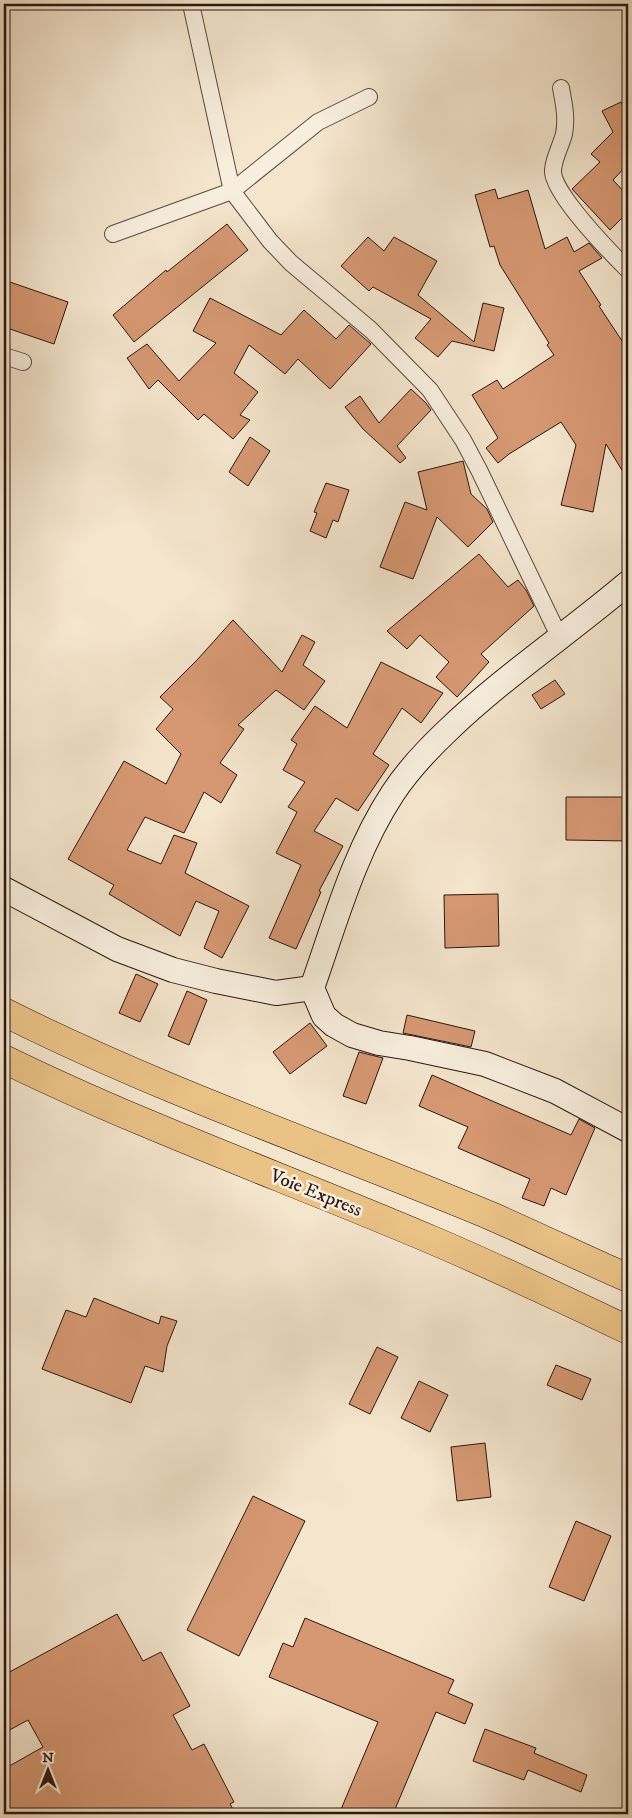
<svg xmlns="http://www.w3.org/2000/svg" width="632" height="1818" font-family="'IM FELL DW Pica',serif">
	<rect width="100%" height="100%" fill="#f4e5cd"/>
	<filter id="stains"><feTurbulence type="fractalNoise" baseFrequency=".004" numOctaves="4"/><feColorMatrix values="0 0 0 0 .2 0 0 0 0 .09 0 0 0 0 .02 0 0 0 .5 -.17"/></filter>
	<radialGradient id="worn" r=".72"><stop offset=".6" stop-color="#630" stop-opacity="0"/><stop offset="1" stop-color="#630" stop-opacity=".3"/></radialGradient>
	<g fill="#d69873" stroke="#2a1710">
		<polygon points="621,102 628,117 628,164 613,180 628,196 628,212 610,230 572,189 600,162 591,154 613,132 602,111"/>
		<polygon points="495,189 498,199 528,190 545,249 567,237 574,252 589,243 602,258 579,271 601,305 599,306 628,350 628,480 606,444 593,512 561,505 576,445 561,422 509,454 498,463 486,448 498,438 472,395 497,380 503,389 554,355 547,345 549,343 500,265 494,246 490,247 475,195"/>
		<polygon points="227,224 248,250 134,342 113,315 166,270 167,272"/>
		<polygon points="368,237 384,251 394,237 437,261 418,295 474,342 483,303 504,308 494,351 452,341 438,357 415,338 431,319 373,287 369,291 341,266"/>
		<polygon points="4,280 68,302 54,344 4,327"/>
		<polygon points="210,298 281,335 304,310 336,339 349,325 371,344 330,389 298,359 285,374 249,345 234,373 258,392 240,415 250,420 233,439 204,414 198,420 158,380 149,389 127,358 147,344 179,381 216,343 193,331"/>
		<polygon points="411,389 426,403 431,410 397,446 406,458 400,463 363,429 345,407 360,396 379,423"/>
		<polygon points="250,437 270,451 248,486 229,472"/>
		<polygon points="463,461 471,494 487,509 493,522 468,547 437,517 413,579 380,567 405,502 427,510 418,472"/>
		<polygon points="326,483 349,490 338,522 333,520 326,538 310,531 317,513 314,512"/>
		<polygon points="479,554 508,587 518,580 526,590 534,606 481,654 489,662 457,697 436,677 449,662 420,635 407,649 387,631"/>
		<polygon points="233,620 282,672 302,635 315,642 303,665 325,681 304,710 276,690 238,725 244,729 220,763 237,775 221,803 204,792 184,833 145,817 127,850 161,864 174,835 197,843 185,873 249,906 222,958 204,948 219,911 196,901 180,936 109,894 114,885 68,859 124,761 166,784 181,754 156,729 173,709 160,697 197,660"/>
		<polygon points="381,662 443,693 421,723 402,708 373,754 389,765 358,811 336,798 314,831 343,846 319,891 321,892 296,949 269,938 301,865 276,853 297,812 288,807 305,782 283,770 297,744 291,740 315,706 347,728"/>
		<polygon points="555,680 565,694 541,709 532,695"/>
		<polygon points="566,797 628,797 628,841 566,840"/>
		<polygon points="498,894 499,946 445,948 444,895"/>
		<polygon points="136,974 158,984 140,1022 119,1013"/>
		<polygon points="187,991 207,1000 189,1045 168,1036"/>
		<polygon points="407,1015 475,1031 471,1047 403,1033"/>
		<polygon points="310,1023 327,1046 290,1074 273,1052"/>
		<polygon points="359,1052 383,1058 366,1104 343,1096"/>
		<polygon points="432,1075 571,1135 579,1119 595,1128 566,1195 551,1188 544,1206 522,1198 530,1179 458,1148 468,1127 419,1106"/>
		<polygon points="94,1298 159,1324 161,1316 177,1321 167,1346 163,1372 145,1366 131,1403 42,1369 66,1310 86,1317"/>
		<polygon points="377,1347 398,1357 370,1414 349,1404"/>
		<polygon points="556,1365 591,1379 582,1400 547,1385"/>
		<polygon points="419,1381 448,1395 430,1432 401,1418"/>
		<polygon points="485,1443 491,1497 457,1501 451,1447"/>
		<polygon points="253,1496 305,1521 239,1656 187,1630"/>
		<polygon points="576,1521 611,1536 584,1601 549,1587"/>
		<polygon points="117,1614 143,1661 161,1652 190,1706 173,1715 192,1750 204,1744 234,1802 230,1804 236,1814 4,1814 4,1769 43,1747 28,1720 4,1733 4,1675"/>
		<polygon points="305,1618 454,1680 448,1693 473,1704 465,1724 436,1712 393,1814 339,1814 378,1722 269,1677 283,1643 293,1647"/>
		<polygon points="485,1729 536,1748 534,1753 587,1775 581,1792 528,1770 524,1780 473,1761"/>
	</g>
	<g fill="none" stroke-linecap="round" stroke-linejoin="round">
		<defs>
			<g id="street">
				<polyline points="191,4 232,191 318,122 369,97"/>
				<path d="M 561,88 C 564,104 567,118 564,134 C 561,146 554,157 553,170 C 551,192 612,254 628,270"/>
				<polyline points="113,234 232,191 270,241 291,263 371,330 430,390 463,440 479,470 559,636"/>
				<polyline points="4,356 23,362"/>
			</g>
			<g id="secondary">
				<path d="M 628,583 C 569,633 503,677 447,731 C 427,750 408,770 393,793 C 354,852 335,923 312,988 L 324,1016 L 334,1025 L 352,1035 L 379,1043 L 410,1048 L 485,1064 L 555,1091 L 628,1130"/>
				<polyline points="4,889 117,949 173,970 216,981 276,993 312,988"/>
			</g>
			<g id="highway">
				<path d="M 4,1012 C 161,1091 328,1148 491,1216 C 537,1236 582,1258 628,1278"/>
				<path d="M 4,1059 C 143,1127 289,1179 432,1240 C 498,1268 563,1299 628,1330"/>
			</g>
		</defs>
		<use href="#street" stroke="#5c4a3f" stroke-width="18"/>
		<use href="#secondary" stroke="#2a1710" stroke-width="26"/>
		<use href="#highway" stroke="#2a1710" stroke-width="29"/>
		<use href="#street" stroke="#f8eede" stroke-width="16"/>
		<use href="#secondary" stroke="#f8eede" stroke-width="24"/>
		<use href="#highway" stroke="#eac286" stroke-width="28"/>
	</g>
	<g text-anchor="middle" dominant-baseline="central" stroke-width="5" stroke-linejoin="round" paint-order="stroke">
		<g font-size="19" fill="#2a1710" stroke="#f8eede">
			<text transform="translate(316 1193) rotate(22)">Voie Express</text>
		</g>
	</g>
	<rect width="632" height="1818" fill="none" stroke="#f4e5cd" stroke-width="20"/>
	<rect x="5" y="5" width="622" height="1808" fill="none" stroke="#2a1710" stroke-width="2.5"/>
	<rect x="10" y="10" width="612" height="1798" fill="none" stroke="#2a1710"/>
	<g transform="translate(48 1770)" stroke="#f8eede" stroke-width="4" paint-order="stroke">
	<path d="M0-4L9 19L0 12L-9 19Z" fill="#2a1710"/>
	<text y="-8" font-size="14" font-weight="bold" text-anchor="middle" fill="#2a1710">N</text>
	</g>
	<rect width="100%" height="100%" filter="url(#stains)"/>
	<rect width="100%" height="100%" fill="url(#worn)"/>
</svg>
